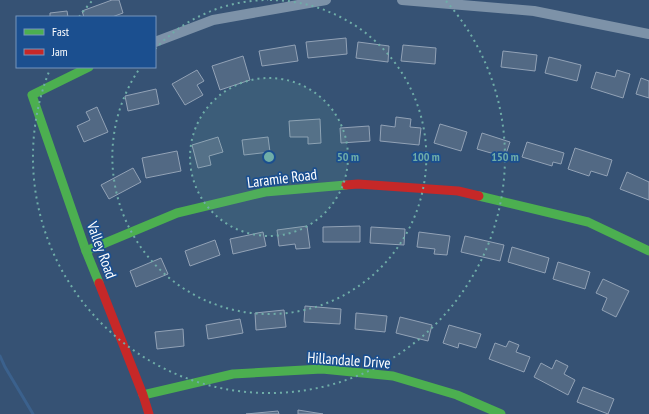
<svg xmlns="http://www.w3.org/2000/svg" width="649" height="414" font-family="'PT Sans Narrow',sans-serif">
	<rect width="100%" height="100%" fill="#365274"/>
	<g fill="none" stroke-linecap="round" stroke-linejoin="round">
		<polyline stroke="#3b618d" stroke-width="3" points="0,356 5,367 33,414"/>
	</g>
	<g fill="#526984" stroke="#92a2b6">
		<polygon points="112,0 119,0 123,13 112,17 84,17 82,11"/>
		<polygon points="67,11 68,17 50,17 50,13"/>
		<polygon points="346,38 347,54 308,58 306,42"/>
		<polygon points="358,42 389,46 388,62 356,58"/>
		<polygon points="295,45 298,61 262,66 259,51"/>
		<polygon points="403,45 436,48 435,64 401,61"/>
		<polygon points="503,51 537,55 535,71 501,67"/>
		<polygon points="243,56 250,80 220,90 212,66"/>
		<polygon points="549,57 581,65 577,81 545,73"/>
		<polygon points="197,70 204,81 197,85 203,95 185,105 172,84"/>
		<polygon points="617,70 630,74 623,98 591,88 596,72 615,77"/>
		<polygon points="641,78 649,81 649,98 636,94"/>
		<polygon points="156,89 159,104 128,111 125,96"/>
		<polygon points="97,107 108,132 84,142 77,126 90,120 86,112"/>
		<polygon points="396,117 411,119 410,127 421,128 419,145 380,141 381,125 395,127"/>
		<polygon points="320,119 321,143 308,144 308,137 290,137 289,121"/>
		<polygon points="440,124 467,132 461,151 434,143"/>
		<polygon points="369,126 370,141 341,143 340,128"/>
		<polygon points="482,133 510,142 505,157 477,149"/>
		<polygon points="218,137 223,152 209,156 211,165 198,168 192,145"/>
		<polygon points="268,137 270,152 244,155 242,140"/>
		<polygon points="527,142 564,153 561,164 553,162 552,166 522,157"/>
		<polygon points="575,148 612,160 607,176 591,171 589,176 568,169"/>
		<polygon points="177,151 181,171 146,178 142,158"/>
		<polygon points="133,168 141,182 109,199 101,185"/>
		<polygon points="627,172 649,182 649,200 620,189"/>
		<polygon points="307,226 310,248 296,249 295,244 279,246 277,230"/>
		<polygon points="360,226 360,242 323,242 323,227"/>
		<polygon points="371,227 405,229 404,245 370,243"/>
		<polygon points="263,232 266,246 233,254 230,239"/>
		<polygon points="419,232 450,236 447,255 434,254 435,249 417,247"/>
		<polygon points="465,236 504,245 500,261 461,252"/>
		<polygon points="215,240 220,255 190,266 185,251"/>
		<polygon points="512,247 549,258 545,273 508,262"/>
		<polygon points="161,258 168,274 136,287 130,271"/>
		<polygon points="558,262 590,272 585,289 553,279"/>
		<polygon points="603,279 629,291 616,317 602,310 607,298 596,293"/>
		<polygon points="305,306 341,309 340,324 304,322"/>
		<polygon points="284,310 286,327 256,330 255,313"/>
		<polygon points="356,313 387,316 385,332 355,329"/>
		<polygon points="400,317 432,325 428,341 396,333"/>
		<polygon points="240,319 243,333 208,339 206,325"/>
		<polygon points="449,325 481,334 476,348 459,343 458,348 443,343"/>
		<polygon points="183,329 184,346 157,349 155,332"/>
		<polygon points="509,341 519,345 516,352 530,357 524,372 489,359 495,343 506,347"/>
		<polygon points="556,360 568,366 564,374 575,380 568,395 534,377 541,363 552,369"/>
		<polygon points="583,387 614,399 608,414 577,402"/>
		<polygon points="298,410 323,414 298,414"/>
		<polygon points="278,411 279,414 246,414"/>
	</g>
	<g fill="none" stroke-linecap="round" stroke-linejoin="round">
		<g stroke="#7d92a8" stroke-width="10">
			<polyline points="402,0 534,11 649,34"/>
			<polyline points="155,42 213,20 326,0"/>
		</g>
		<g stroke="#4caf50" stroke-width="9">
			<polyline points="89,67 32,95 86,251 99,283"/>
			<polyline points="479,196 588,222 649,251"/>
			<polyline points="86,251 177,213 265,192 346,185"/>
			<polyline points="143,395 233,374 322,369 393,376 457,395 501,414"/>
		</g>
		<g stroke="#c62828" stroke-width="9">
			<polyline points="346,185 358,184 458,191 479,196"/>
			<polyline points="99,283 143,395 149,414"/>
		</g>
	</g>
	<circle cx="269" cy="157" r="79" fill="#6fada8" fill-opacity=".12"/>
	<g fill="none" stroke="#6fada8" stroke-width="2" stroke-dasharray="2 4">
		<circle cx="269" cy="157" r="79"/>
		<path d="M155 49A157 157 0 0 1 268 0M270 0A157 157 0 1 1 140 68"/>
		<path d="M79 17A236 236 0 0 1 92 1M446 1A236 236 0 1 1 50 69"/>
	</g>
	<g text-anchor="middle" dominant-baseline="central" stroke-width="3.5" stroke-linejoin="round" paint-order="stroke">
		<g font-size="15" fill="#fff" stroke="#1b4f8f">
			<text transform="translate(282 178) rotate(-7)">Laramie Road</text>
			<text transform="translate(102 250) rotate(70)">Valley Road</text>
			<text transform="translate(349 360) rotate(4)">Hillandale Drive</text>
		</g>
	</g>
	<circle cx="269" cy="157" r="6" fill="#6fada8" stroke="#1b4f8f" stroke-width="2"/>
	<g font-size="12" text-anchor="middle" font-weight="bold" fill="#6fada8" stroke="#1b4f8f" stroke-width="3.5" stroke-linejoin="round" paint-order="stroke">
		<text x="348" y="161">50 m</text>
		<text x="426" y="161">100 m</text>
		<text x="505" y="161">150 m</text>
	</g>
	<rect x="16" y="16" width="140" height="52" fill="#1b4f8f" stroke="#7695bc"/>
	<rect x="24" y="29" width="20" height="6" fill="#4caf50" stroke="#7695bc"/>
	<text x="52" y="36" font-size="12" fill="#ffffff">Fast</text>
	<rect x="24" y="49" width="20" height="6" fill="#c62828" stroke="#7695bc"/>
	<text x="52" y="56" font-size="12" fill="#ffffff">Jam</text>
</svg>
